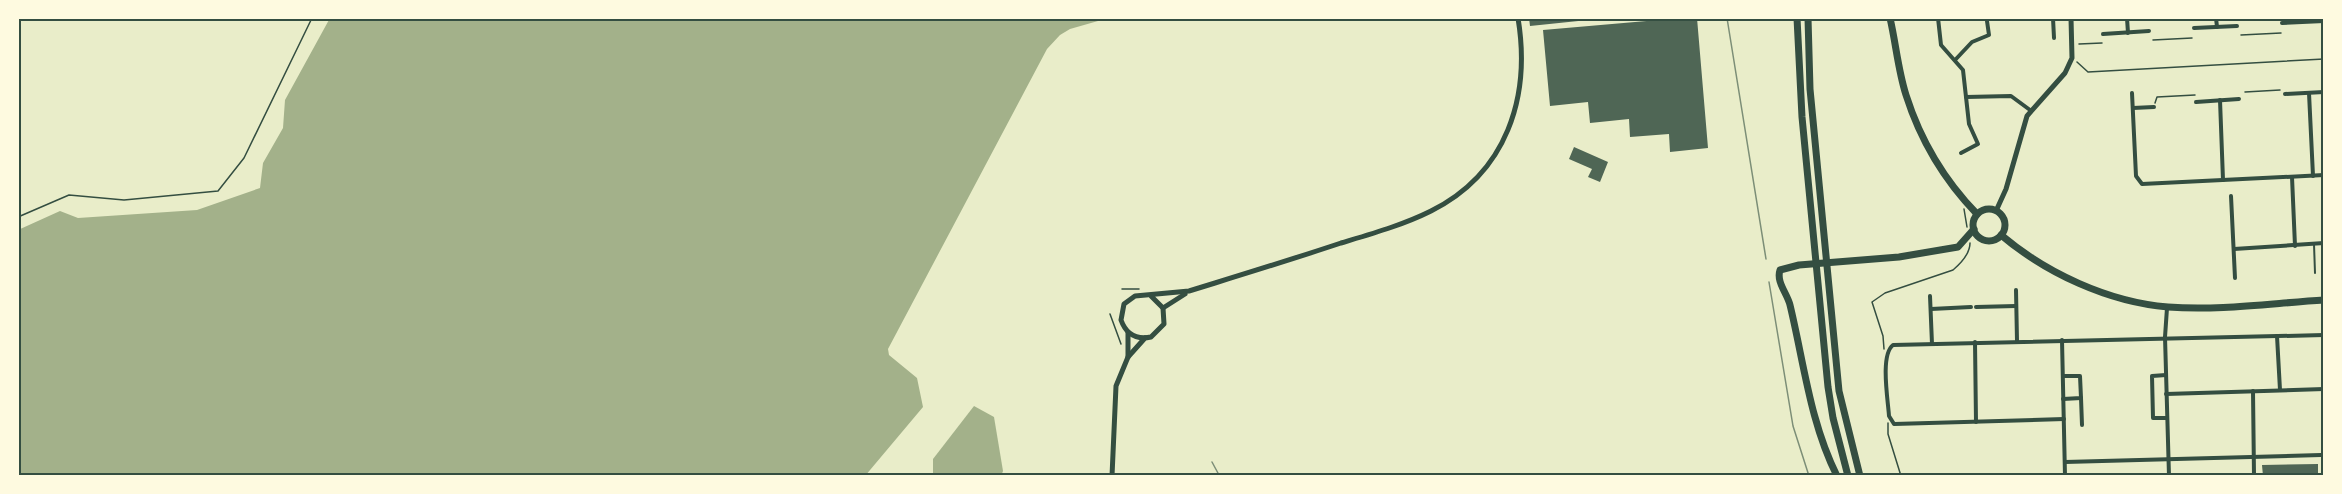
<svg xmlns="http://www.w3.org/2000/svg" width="2342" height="494" font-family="'Fira Sans',sans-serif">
	<rect width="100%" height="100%" fill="#e9edc9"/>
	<g fill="#a3b18a">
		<polygon points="330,18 1100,18 1098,21 1070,29 1060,35 1047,49 888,349 889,355 917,378 923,407 865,476 18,476 18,230 60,211 78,218 197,210 260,188 263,163 283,128 285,100"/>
		<polygon points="974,406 994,417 1003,471 1001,476 933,476 933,459"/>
	</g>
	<g fill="#4f6655">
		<polygon points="1529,18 1588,18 1588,20 1530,26"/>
		<polygon points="1681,18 1697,18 1708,148 1670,152 1669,134 1630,137 1629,119 1590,123 1588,102 1550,106 1543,30"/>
		<polygon points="1574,147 1608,162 1600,182 1588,177 1592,169 1569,159"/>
		<polygon points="2318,464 2318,476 2263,476 2262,465"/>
	</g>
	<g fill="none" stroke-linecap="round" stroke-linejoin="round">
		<g stroke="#344e41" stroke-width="1.5">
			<polyline points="2241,35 2281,33"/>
			<polyline points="2153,40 2192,38"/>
			<polyline points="2079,44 2102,43"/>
			<polyline points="2077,62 2088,72 2324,59"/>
			<polyline points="2245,92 2280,90"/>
			<polyline points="2155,103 2157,97 2195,95"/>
			<polyline points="1964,209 1967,227"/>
			<polyline points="18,217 69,195 124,200 218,191 244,158 312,18"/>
			<polyline points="1122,289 1139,289"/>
			<polyline points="1110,314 1121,344"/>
			<path d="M 1884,349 L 1883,336 L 1872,302 L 1885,293 L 1953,270 C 1960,264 1970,254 1970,243"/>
			<polyline points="1888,423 1888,434 1901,476"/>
		</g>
		<polyline stroke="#344e41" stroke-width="2" points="2314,244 2315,273"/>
		<g stroke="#344e41" stroke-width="4">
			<polyline points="1938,18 1941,45 1963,70 1966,97 2011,96 2030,110"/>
			<polyline points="2053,18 2054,38"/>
			<polyline points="2127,18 2128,33"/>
			<polyline points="2216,18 2217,27"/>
			<polyline points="2282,23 2324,21"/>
			<polyline points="2194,28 2237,26"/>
			<polyline points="2103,34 2149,31"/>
			<polyline points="1956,59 1972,42 1989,35 1987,21"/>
			<polyline points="2132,93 2136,176 2142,184 2324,175"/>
			<polyline points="2309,93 2313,176"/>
			<polyline points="2285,94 2324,92"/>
			<polyline points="2220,100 2223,180"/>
			<polyline points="2196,102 2239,99"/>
			<polyline points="2133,108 2154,107"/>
			<polyline points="1961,153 1978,144 1969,124 1966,97"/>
			<polyline points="2292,177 2295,246"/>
			<polyline points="2231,196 2235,278"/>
			<polyline points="2234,249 2324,243"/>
			<polyline points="2016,290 2017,341"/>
			<polyline points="1930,296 1932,344"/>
			<polyline points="1976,307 2016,306"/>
			<polyline points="2167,308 2165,337 2169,476"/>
			<polyline points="1931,309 1971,307"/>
			<polyline points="2277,336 2280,390"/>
			<polyline points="2062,340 2065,476"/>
			<polyline points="1975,342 1976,422"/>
			<polyline points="2166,375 2152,376 2153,418 2167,418"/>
			<polyline points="2063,376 2080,376 2081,398 2063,399"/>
			<polyline points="2253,391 2254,476"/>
			<polyline points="2166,394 2324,389"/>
			<polyline points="2081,398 2082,425"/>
			<path d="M 2064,419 L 1894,424 L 1889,416 C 1888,400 1880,355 1893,345 L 2324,335"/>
			<polyline points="2065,462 2321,455"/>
		</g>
		<g stroke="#344e41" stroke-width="5">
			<polyline points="1996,211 2006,189 2027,116 2065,73 2072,58 2071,18"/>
			<path d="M 1151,296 L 1163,308 L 1164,324 L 1151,337 C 1136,340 1126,334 1121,320 L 1124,304 L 1135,296 L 1189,291 L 1215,283 C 1257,270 1299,257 1341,243 C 1371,234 1403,225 1431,211 C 1507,173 1531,97 1518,18"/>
			<polyline points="1163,308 1185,294"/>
			<polyline points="1128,357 1128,333"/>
			<polyline points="1112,476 1116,386 1128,357 1145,338"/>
		</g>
		<g stroke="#344e41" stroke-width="7">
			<path d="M 1890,18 C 1896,44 1898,70 1906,95 C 1920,139 1945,181 1977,214"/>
			<circle cx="1989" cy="225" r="16"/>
			<path d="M 2001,235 C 2046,273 2108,302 2168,307 C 2219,311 2273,303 2324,300"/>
		</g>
		<g stroke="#344e41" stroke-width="7">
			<polyline points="1797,18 1802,117 1828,387 1833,418 1848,476"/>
			<polyline points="1808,18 1810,89 1839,391 1860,476"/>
			<path d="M 1837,476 C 1810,422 1804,363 1790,305 C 1787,293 1776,282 1780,270 L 1799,265 L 1899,257 L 1958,247 L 1974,229"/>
		</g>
		<g stroke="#7c8e77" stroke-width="1.5">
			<polyline points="1727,18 1766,259"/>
			<polyline points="1769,282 1793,426 1809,476"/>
			<polyline points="1212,462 1219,475"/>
		</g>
	</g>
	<rect width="2342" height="494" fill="none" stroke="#fefae0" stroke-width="39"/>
	<rect x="20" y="20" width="2302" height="454" fill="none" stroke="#344e41" stroke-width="2"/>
</svg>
